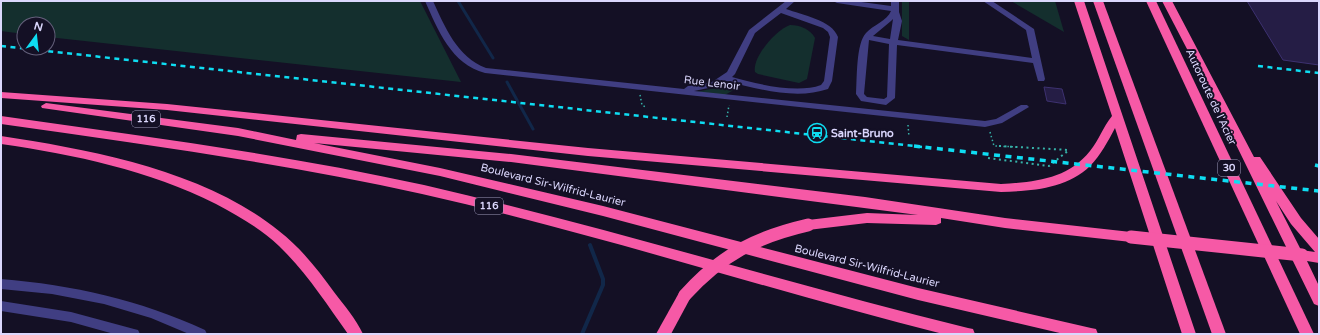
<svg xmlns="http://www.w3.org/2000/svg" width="1320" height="335" font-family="'Varela Round',sans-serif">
	<rect width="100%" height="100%" fill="#141025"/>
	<g fill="#142f2e">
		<polygon points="1,1 420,1 461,82 48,37 48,24 24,24 24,34 1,31"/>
		<polygon points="902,1 909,1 909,40 902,36"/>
		<polygon points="1011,1 1055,1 1064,32"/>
		<path d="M 790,25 C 800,25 810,29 815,38 L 807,79 L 799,83 L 758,74 L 755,72 C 752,57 776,30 790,25 Z"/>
		<polygon points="720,87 737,88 725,95 696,92"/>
	</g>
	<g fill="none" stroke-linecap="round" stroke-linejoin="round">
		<g stroke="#112749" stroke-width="3">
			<polyline points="458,1 493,58"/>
			<polyline points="507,82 533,129"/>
		</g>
		<polyline stroke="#112749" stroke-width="4" points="582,334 603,285 603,279 590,245"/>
	</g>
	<g fill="#251d45" stroke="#3d3170">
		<polygon points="1247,1 1319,1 1319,65 1283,60"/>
		<polygon points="1044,87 1062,89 1066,104 1047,101"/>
	</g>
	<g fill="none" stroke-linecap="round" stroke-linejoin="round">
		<g stroke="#36b2a9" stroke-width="1.5" stroke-dasharray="1.5 2.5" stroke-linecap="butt">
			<polyline points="640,95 642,105 647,108"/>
			<polyline points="727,117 729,105"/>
			<polyline points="908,125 909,137"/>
			<polyline points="990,132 994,146 1018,147"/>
		</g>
		<g stroke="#36b2a9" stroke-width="2" stroke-dasharray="2 3.5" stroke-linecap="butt">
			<polyline points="999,146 1069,150"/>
			<polyline points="988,158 1049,166 1069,150"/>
		</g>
		<g fill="#403e82" fill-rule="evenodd">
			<path d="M 425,1 L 433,1 C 445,27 457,57 486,68 L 684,89 L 688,86 L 712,82 L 727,72 L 749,30 L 786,1 L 795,1 L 786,9 C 802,15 832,20 838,37 L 832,81 L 828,89 C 796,100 758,89 726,81 L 718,86 L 694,91 L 985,121 L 996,119 L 1021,105 L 1027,105 L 1029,107 L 1002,123 L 985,127 L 485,73 C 451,64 438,30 425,1 ZM 781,13 L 823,28 L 828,32 L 830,37 L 824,81 L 821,85 C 797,94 757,84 732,77 L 735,74 L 755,33 Z"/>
			<path d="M 833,1 L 854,1 L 891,6 L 891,1 L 899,1 L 899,12 L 902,21 L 898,40 L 1032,58 L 1026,30 L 983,1 L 992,1 L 1034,29 L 1045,79 L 1044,81 L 1038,81 L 1033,63 L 897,45 L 895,98 L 886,105 L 861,101 L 856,94 C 857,79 856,43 866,33 C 873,25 887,21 891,11 L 837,3 ZM 893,19 L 890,39 L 873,36 L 891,21 ZM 869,40 L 889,44 L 887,97 L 884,99 L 867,97 L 864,94 Z"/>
			<path d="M 1,279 C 73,285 140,300 205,330 L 207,334 L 189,334 L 151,318 L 104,304 L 52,294 L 1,289 Z"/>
			<polygon points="1,301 71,312 134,329 138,330 140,334 114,334 71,322 1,311"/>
		</g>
		<g fill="#f659a6" fill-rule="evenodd">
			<path d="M 1074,1 L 1084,1 L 1196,334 L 1182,334 L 1115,128 C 1108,141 1101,155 1090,166 C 1067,189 1031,191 1001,192 L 588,156 L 167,110 L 1,98 L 1,92 L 167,104 L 588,148 L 1001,184 C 1035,182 1068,179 1090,151 C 1099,140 1103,127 1112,116 Z"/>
			<polygon points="1093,1 1103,1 1226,334 1212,334"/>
			<polygon points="1146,1 1156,1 1314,334 1300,334"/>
			<path d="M 1162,1 L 1172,1 L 1254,157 L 1260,157 L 1301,218 L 1319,239 L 1319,263 L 1307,261 L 1319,286 L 1319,306 L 1314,304 L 1224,120 ZM 1276,201 L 1291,224 L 1315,252 L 1301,250 Z"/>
			<polygon points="46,103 238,128 296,140 297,135 301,134 511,154 865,197 1005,218 1131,232 1136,233 1138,237 1136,241 1131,242 1005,228 941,218 941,223 936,225 867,223 808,230 803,228 802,225 803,222 808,220 867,213 918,215 511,162 314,143 440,168 603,206 918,288 1091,328 1096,329 1098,334 1064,334 918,300 603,216 440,176 238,136 42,108 41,106"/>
			<path d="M 1,116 C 142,136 284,154 424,185 C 607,227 786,283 968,328 L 973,329 L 975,334 L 943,334 C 769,290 598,234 422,194 C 283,163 142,144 1,124 Z"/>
			<path d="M 1,136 C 93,150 205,171 279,231 C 301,248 318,270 334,292 C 344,305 356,319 363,334 L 348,334 C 326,303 306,272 279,246 C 260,228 238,216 216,204 C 148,170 76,155 1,144 Z"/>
			<polygon points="685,289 690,291 692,295 671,334 656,334 680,291"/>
		</g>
		<g stroke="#0eddf2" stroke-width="2.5" stroke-dasharray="5 4.5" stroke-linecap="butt">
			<polyline points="1,46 923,147"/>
			<polyline points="1258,66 1319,73"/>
		</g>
		<g stroke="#0eddf2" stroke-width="3.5" stroke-dasharray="6 5.5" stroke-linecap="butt">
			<polyline points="914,146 1319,191"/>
			<polyline points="1315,165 1319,166"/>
		</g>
		<g stroke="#f659a6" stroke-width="13">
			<polyline points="1131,237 1302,255"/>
			<path d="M 685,295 C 721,255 756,237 808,225"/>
		</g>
	</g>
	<defs>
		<symbol id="station-ring" viewBox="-11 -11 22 22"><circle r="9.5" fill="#141025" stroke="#0eddf2" stroke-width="1.5"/><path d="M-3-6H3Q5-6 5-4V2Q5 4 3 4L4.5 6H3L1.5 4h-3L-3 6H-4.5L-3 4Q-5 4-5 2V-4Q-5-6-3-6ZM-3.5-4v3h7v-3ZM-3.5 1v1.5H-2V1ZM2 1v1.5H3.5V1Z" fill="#0eddf2"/></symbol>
	</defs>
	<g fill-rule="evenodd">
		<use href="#station-ring" x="806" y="122" width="22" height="22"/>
	</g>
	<g text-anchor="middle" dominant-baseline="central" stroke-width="4" stroke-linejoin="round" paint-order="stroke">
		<g fill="#141025" stroke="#9f9bbc" stroke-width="1">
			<rect x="132" y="111" width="28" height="16" rx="3"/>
			<rect x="1218" y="160" width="22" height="16" rx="3"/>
			<rect x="475" y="198" width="28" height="16" rx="3"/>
		</g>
		<g font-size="10" font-weight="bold" fill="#dbd7fd">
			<text x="146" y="119">116</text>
			<text x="1229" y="168">30</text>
			<text x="489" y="206">116</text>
		</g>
		<g font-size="11" fill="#dbd7fd" stroke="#141025">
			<text transform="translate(712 83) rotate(7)">Rue Lenoir</text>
			<text transform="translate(1211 97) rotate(65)">Autoroute de l'Acier</text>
			<text transform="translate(553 185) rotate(14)">Boulevard Sir-Wilfrid-Laurier</text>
			<text transform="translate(867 266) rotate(14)">Boulevard Sir-Wilfrid-Laurier</text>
		</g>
		<g font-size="11" font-weight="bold" fill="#dbd7fd" stroke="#141025" text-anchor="start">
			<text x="831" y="133">Saint-Bruno</text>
		</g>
	</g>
	<rect width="1320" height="335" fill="none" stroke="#dbd7fd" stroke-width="4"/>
	<g transform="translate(36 36) rotate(15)"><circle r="19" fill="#141025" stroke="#64607b"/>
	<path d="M0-3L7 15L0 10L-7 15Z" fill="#0eddf2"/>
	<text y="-6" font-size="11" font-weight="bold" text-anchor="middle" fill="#dbd7fd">N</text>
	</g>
</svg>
